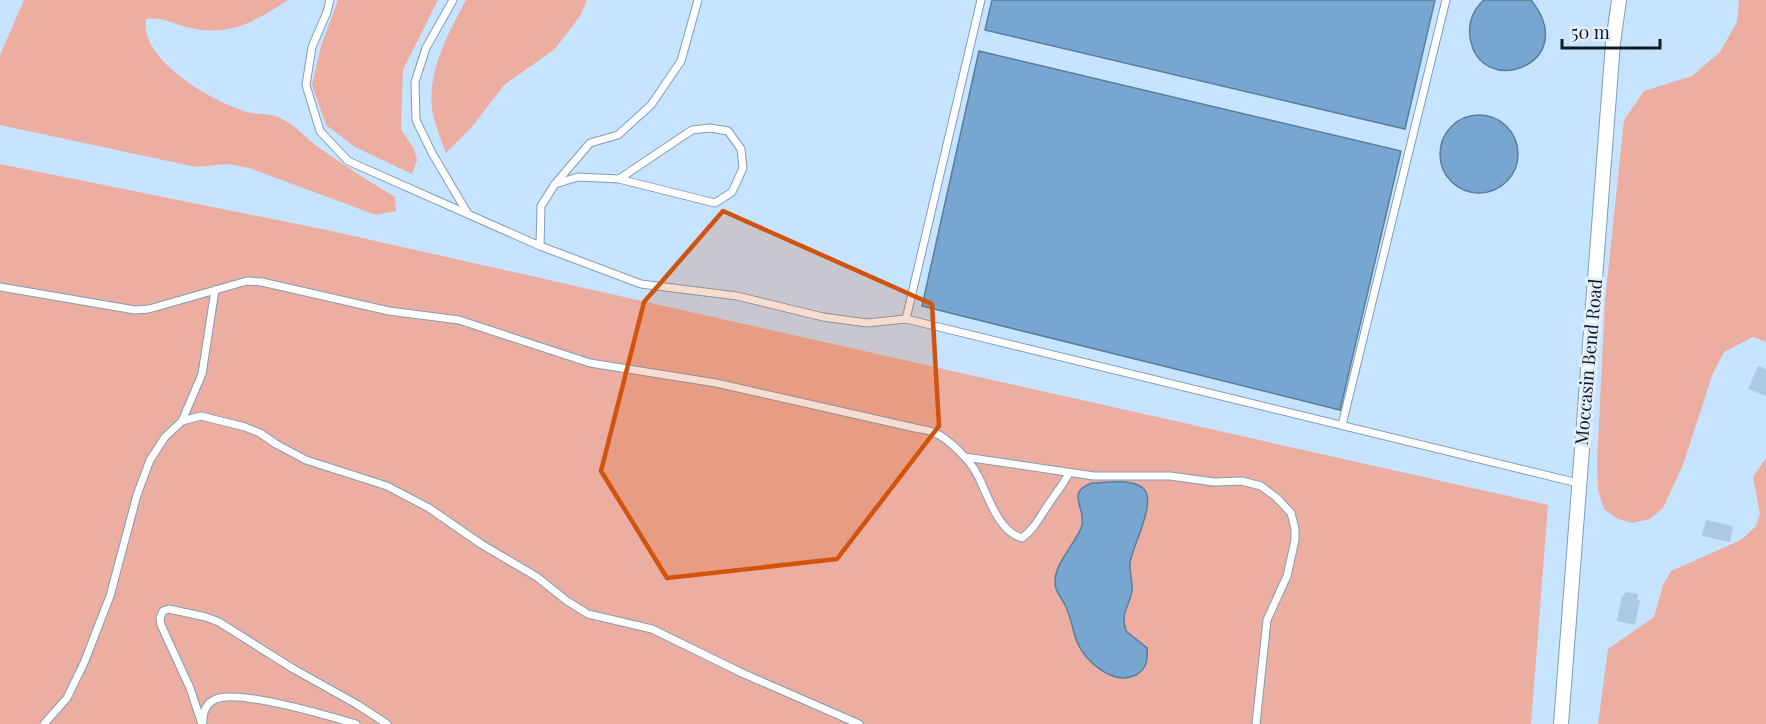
<svg xmlns="http://www.w3.org/2000/svg" width="1766" height="724" font-family="'Playfair Display',serif">
	<rect width="100%" height="100%" fill="#c6e4ff"/>
	<g fill="#edaea2">
		<path d="M 24,0 L 288,0 C 254,22 229,38 186,27 C 169,23 166,17 146,19 C 139,60 213,102 247,112 C 258,115 272,113 282,119 C 296,126 306,138 318,147 C 343,165 369,181 395,197 L 396,211 L 376,215 L 249,168 L 228,164 L 196,167 L 0,125 L 0,55 Z"/>
		<polygon points="338,0 438,0 403,70 401,129 414,149 417,160 412,174 355,147 326,125 312,85 321,46"/>
		<path d="M 466,0 L 587,0 L 580,16 L 555,49 L 504,85 L 472,127 L 446,153 C 441,139 434,123 432,109 C 428,69 448,34 466,0 Z"/>
		<polygon points="1739,0 1766,0 1766,342 1753,337 1724,352 1713,373 1683,465 1663,508 1650,519 1633,523 1618,519 1604,509 1598,490 1597,462 1605,301 1624,120 1644,91 1692,76 1720,52 1737,22"/>
		<polygon points="0,164 327,230 1548,505 1531,724 0,724"/>
		<polygon points="1766,458 1766,724 1598,724 1608,649 1654,617 1663,585 1671,571 1741,540 1756,526 1760,514 1753,477"/>
	</g>
	<g fill="#77a7d1" stroke="#587d9d" stroke-width="1.5">
		<polygon points="992,0 1435,0 1405,129 985,30"/>
		<path d="M 1484,0 L 1531,0 C 1583,64 1479,101 1470,37 C 1468,22 1473,10 1484,0 Z"/>
		<polygon points="979,51 1401,151 1340,410 922,306"/>
		<circle cx="1479" cy="154" r="39"/>
		<path d="M 1092,483 C 1106,483 1131,478 1143,488 C 1158,501 1132,546 1130,563 C 1129,572 1133,582 1132,591 C 1129,609 1120,611 1126,631 L 1147,648 C 1148,659 1147,669 1136,675 C 1113,686 1086,662 1077,642 C 1073,631 1071,618 1066,607 C 1061,595 1052,591 1056,574 C 1060,557 1078,540 1082,525 C 1086,508 1065,492 1092,483 Z"/>
	</g>
	<g fill="#abc9e3">
		<polygon points="1758,366 1766,369 1766,396 1748,389"/>
		<polygon points="1706,520 1733,526 1730,542 1702,536"/>
		<polygon points="1625,592 1638,594 1637,600 1640,600 1635,625 1617,621 1622,596 1624,596"/>
	</g>
	<g fill="none" stroke-linecap="round" stroke-linejoin="round">
		<defs>
			<g id="lane">
				<polyline points="330,0 327,12 312,47 306,85 320,131 348,161 540,246 641,284 737,296 823,317 867,323 906,319"/>
				<polyline points="453,0 426,48 415,82 416,120 432,153 468,214"/>
				<polyline points="981,0 906,319 1578,483"/>
				<polyline points="555,184 590,143 618,135 651,105 681,61 698,0"/>
				<polyline points="540,246 541,206 555,184 578,177 619,179 715,203 732,192 743,168 741,149 728,131 710,128 692,130 619,179"/>
				<path d="M 0,287 L 135,310 L 149,309 L 247,281 L 262,282 L 389,311 L 459,320 L 590,363 L 716,383 L 915,428 C 921,429 928,430 933,432 C 948,438 970,460 977,474 C 988,494 997,531 1022,538 C 1034,529 1040,517 1048,505 C 1056,493 1063,485 1069,473"/>
				<polyline points="182,421 201,416 245,427 260,433 276,444 306,460 387,486 429,508 481,544 537,577 567,601 588,614 652,629 742,673 859,724"/>
				<polyline points="1342,425 1446,0"/>
				<polyline points="965,457 1094,476 1170,476 1214,482 1242,481 1261,486 1277,498 1291,513 1295,529 1295,540 1287,576 1267,620 1256,724"/>
				<path d="M 203,721 C 203,711 206,703 216,699 C 239,689 329,716 356,724"/>
				<polyline points="44,724 67,698 84,663 110,596 137,495 150,460 165,437 182,421 202,374 215,290"/>
				<polyline points="202,724 190,688 161,625 160,618 163,611 169,609 206,617 219,622 292,668 358,705 387,724"/>
			</g>
			<polyline id="street" points="1561,724 1613,43 1619,0"/>
		</defs>
		<use href="#lane" stroke="#809db6" stroke-width="9"/>
		<use href="#street" stroke="#809db6" stroke-width="16"/>
		<use href="#lane" stroke="#fff" stroke-width="7"/>
		<use href="#street" stroke="#fff" stroke-width="14"/>
	</g>
	<path fill="#d2530e" fill-opacity="0.2" stroke="#d2530e" stroke-width="4.5" stroke-linejoin="round" d="M 723,211 L 932,304 L 939,426 L 837,559 L 667,578 L 601,471 L 644,302 Z"/>
	<g text-anchor="middle" dominant-baseline="central" stroke-width="6" stroke-linejoin="round" paint-order="stroke">
		<g font-size="18" fill="#101b25" stroke="#e3effa">
			<text transform="translate(1588 362) rotate(-85)">Moccasin Bend Road</text>
		</g>
	</g>
	<path d="M1562 39v9h98v-9" fill="none" stroke="#101b25" stroke-width="3"/>
	<text x="1571" y="39" font-size="18" fill="#101b25" stroke="#e3effa" stroke-width="4.5" paint-order="stroke">50 m</text>
</svg>
